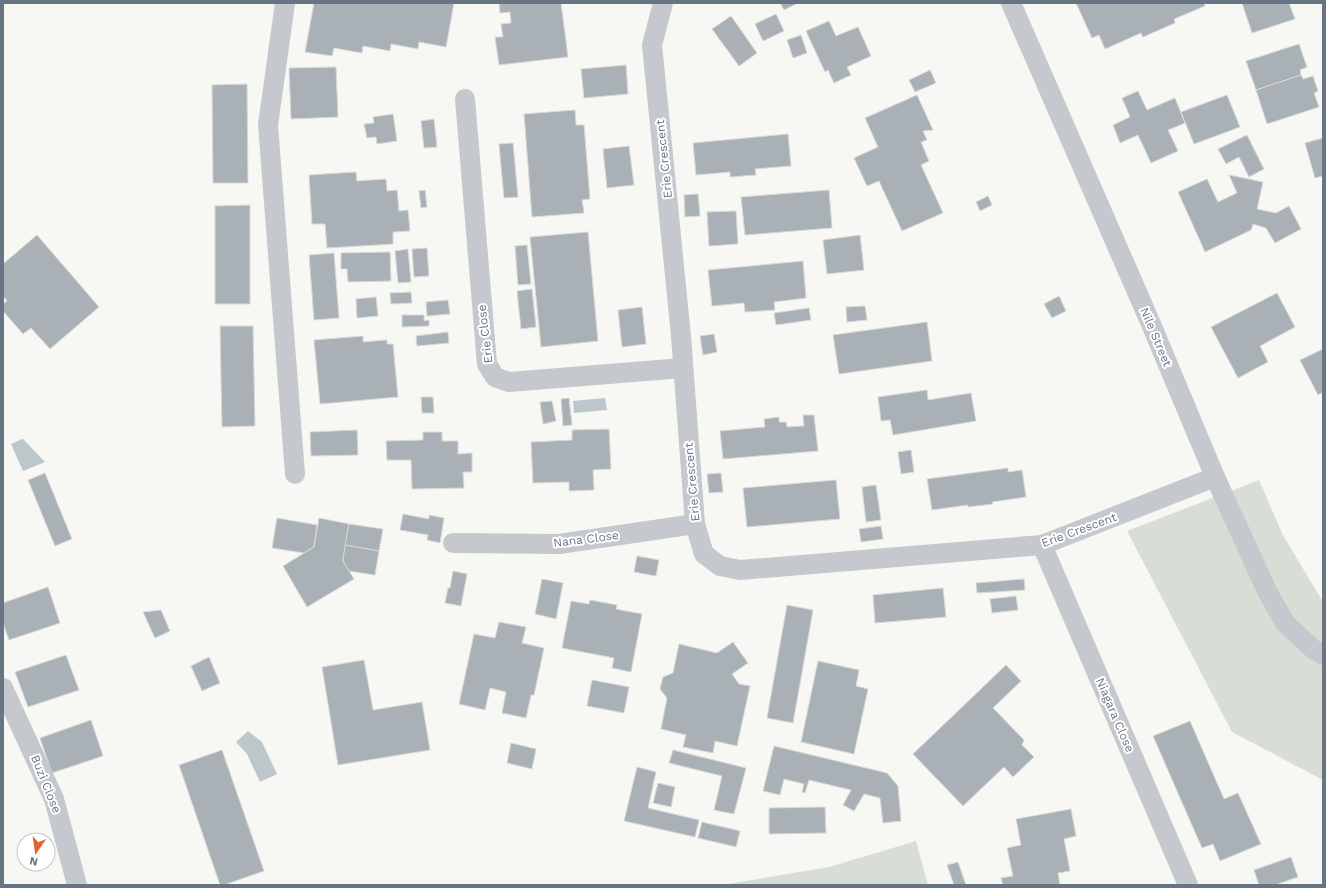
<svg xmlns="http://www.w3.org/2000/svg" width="1326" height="888" font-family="'Work Sans',sans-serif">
	<rect width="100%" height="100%" fill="#f7f7f4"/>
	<g fill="#d8ded5">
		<polygon points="1259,480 1283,535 1323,602 1323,780 1232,732 1127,531"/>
		<polygon points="916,841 928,885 722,885 829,867"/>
	</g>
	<g fill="#bdc6cb">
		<polygon points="605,398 607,410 574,413 573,401"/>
		<polygon points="22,439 23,439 45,462 23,471 11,444"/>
		<polygon points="248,731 262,742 277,774 260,782 247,754 236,742"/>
	</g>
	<g fill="#a9b1b6" stroke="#d8d9d7">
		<polygon points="314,3 454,3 446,47 419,42 418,49 391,44 390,51 363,46 362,53 334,48 332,56 305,52"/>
		<polygon points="499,3 561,3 568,57 499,65 495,37 503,37 501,24 511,23 510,12 500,13"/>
		<polygon points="780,3 798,3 784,10"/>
		<polygon points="1076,3 1204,3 1205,6 1174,19 1175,23 1143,37 1141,33 1105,49 1099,35 1092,38"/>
		<polygon points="1242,3 1289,3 1295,19 1252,33"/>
		<polygon points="776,14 784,31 763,41 755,24"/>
		<polygon points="731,16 757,53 739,66 712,29"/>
		<polygon points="829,21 836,36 858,27 871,56 847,67 851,75 834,83 828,70 825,72 806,31"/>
		<polygon points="801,35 807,53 793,58 787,40"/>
		<polygon points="1299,44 1307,67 1300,70 1301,75 1256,90 1246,61"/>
		<polygon points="626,65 628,94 584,98 581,69"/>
		<polygon points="336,67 338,117 291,119 289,68"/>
		<polygon points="930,70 936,83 915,92 909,80"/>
		<polygon points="1301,75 1303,79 1313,76 1318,91 1314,93 1319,107 1267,124 1256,90"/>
		<polygon points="247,84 248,183 213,183 212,85"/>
		<polygon points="1138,91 1147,110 1175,98 1185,123 1168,130 1178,151 1151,163 1138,135 1120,143 1113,125 1130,117 1122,98"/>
		<polygon points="917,95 933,130 923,131 927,140 921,142 929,161 921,165 943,213 902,231 879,181 867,186 854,158 878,147 865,118"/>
		<polygon points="1227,95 1240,127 1194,144 1181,112"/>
		<polygon points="575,110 576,125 584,125 590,199 582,200 584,213 532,217 524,114"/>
		<polygon points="393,114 397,141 377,144 376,137 367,138 364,124 374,123 373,117"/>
		<polygon points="434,119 437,147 424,148 421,121"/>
		<polygon points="788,134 791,166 755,169 756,175 730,177 730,172 696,175 693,143"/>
		<polygon points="1247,135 1264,169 1249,177 1239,157 1226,164 1218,149"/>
		<polygon points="1323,138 1323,176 1315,178 1305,143"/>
		<polygon points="513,143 518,197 504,198 499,144"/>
		<polygon points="629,146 634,185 607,188 603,149"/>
		<polygon points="356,172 357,181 386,179 387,191 397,190 399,211 408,210 410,231 393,232 393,244 327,248 325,224 312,224 309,175"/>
		<polygon points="1229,175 1263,182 1257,209 1276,213 1289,206 1301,229 1275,243 1266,228 1253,224 1251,230 1205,252 1178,192 1207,179 1218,202 1237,193"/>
		<polygon points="425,190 427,207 421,208 419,191"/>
		<polygon points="829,190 832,228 745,235 741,197"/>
		<polygon points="698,194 700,216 685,217 684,195"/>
		<polygon points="988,196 992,205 980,211 976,202"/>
		<polygon points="250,205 250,304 215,304 215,206"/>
		<polygon points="736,211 738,244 709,246 707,212"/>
		<polygon points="588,232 598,341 541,347 530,237"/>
		<polygon points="37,235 99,307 50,349 31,328 23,334 3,311 3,304 7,301 3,296 3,264"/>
		<polygon points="860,235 864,270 827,274 823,240"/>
		<polygon points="527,245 531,284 518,285 515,246"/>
		<polygon points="427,248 429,276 414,277 412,249"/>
		<polygon points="408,249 411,282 398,283 395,251"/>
		<polygon points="390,252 391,281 348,282 347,269 341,269 341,253"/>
		<polygon points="334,253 339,318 314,320 309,255"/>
		<polygon points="803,261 806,298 774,302 775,310 745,312 744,303 712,306 708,270"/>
		<polygon points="532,289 536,327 521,329 517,291"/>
		<polygon points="411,292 412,303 391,304 390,293"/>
		<polygon points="1277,293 1295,327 1260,346 1268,362 1238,378 1211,327"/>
		<polygon points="1059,296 1066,311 1052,318 1044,304"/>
		<polygon points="376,297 378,316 357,318 356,299"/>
		<polygon points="448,300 450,314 427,316 426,302"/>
		<polygon points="865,306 867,320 847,322 846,307"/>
		<polygon points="642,307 646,344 622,347 618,310"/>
		<polygon points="809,308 811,320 776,325 774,313"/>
		<polygon points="402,315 424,315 424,321 429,320 429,326 402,327"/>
		<polygon points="927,322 932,361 839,374 833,335"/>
		<polygon points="220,326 253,326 255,426 222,427"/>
		<polygon points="448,332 449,343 417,346 416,336"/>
		<polygon points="714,334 717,352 703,355 700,336"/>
		<polygon points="363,336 363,342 387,340 387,344 393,344 398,397 320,404 314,340"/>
		<polygon points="1323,349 1323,392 1318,395 1300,360"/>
		<polygon points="927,390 928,400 971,393 976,421 893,435 890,420 881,421 878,397"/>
		<polygon points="421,397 433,397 434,413 422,413"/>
		<polygon points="569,398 572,425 563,426 561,399"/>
		<polygon points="552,401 556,421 543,424 540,402"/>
		<polygon points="803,415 814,415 818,451 723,459 720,431 765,427 764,419 779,417 779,422 786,422 787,427 804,426"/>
		<polygon points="609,429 611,469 593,470 594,490 569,491 569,482 533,483 531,442 572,440 572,430"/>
		<polygon points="357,430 358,455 311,456 310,432"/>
		<polygon points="423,432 442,432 442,441 458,441 458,454 472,453 472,472 463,472 464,488 412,489 411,460 387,460 386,441 423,440"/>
		<polygon points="911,450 914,472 901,474 898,452"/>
		<polygon points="1008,468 1008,472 1022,470 1026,497 992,502 993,504 968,507 968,505 932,510 927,479"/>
		<polygon points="45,473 72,539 55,546 28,480"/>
		<polygon points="721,473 723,492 709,493 707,474"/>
		<polygon points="836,480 840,519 747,527 743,488"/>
		<polygon points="876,485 881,520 866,522 862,487"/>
		<polygon points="403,514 429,519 429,515 444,518 440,543 427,540 428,535 400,530"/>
		<polygon points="277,518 317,525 314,547 304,553 272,548"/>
		<polygon points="319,518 349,524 343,561 354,579 307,607 283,566 314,547"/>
		<polygon points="349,524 383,529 379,551 345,545"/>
		<polygon points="881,526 883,539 861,542 859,529"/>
		<polygon points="345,545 379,551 375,575 349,571 343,561"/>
		<polygon points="637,556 659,560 656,576 634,572"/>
		<polygon points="453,571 467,574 461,606 445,603 448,588 450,588"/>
		<polygon points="542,579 563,583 556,619 535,614"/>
		<polygon points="1024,579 1025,590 977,593 976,583"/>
		<polygon points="48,587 60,623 9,640 3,623 3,603"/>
		<polygon points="943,588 946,617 875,623 873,595"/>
		<polygon points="1016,596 1018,610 992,613 990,599"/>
		<polygon points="590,600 617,605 616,609 642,614 631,672 612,668 614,658 562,648 571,601 589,604"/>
		<polygon points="787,605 813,610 793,723 767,718"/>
		<polygon points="161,610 170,631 155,638 143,612"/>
		<polygon points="499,622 526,627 522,643 544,648 534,695 531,695 526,718 502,713 506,692 490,688 485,710 459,704 474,634 495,638"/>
		<polygon points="733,642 748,663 732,674 739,684 750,686 737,746 715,741 713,753 683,747 686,735 661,729 667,698 660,689 663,677 673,673 679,644 717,653"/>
		<polygon points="66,655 79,690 28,707 15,672"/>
		<polygon points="209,657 220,683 202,691 191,666"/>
		<polygon points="364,660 373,710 422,702 430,750 338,765 322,667"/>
		<polygon points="818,661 859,670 856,686 868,689 854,754 801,742"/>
		<polygon points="1006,665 1021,681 993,708 1024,740 1022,745 1034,757 1013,777 1004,767 963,806 913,754"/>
		<polygon points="592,680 629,687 624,713 587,706"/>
		<polygon points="91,720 103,756 52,773 40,738"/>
		<polygon points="1190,721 1224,799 1238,793 1261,844 1220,861 1213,844 1202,848 1153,736"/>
		<polygon points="511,743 536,749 532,769 507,763"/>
		<polygon points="774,746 887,773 898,786 901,821 883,823 880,798 864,794 854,811 843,805 851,790 809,780 805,793 802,792 804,784 784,779 780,795 763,791"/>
		<polygon points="222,750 264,871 224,885 220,885 179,765"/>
		<polygon points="673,750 746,768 734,814 714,810 722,776 669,763"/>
		<polygon points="637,767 656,772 648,808 699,820 695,837 624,821"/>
		<polygon points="658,783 675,787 671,807 653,803"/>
		<polygon points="825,807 826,833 769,834 769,808"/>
		<polygon points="1071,809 1076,836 1064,839 1070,871 1058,873 1060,885 1003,885 1001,878 1013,876 1007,848 1021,845 1016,819"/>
		<polygon points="702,822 740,831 736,847 698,838"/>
		<polygon points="1291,857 1298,877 1275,885 1259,885 1254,870"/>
		<polygon points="958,862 966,885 954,885 947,865"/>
	</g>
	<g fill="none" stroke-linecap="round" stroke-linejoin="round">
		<g stroke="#c5c8cc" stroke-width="20">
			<polyline points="285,3 268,125 295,474"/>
			<polyline points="663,3 652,45 681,336 695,524 704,554 720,566 740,570 1042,545 1215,477"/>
			<polyline points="1011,3 1151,324 1215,477 1267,591 1285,623 1313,649 1323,655"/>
			<polyline points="465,99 487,364 495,377 509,382 683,368"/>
			<polyline points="453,543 559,544 695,524"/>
			<polyline points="1042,545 1188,885"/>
			<polyline points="3,688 54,799 77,885"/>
		</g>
	</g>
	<g text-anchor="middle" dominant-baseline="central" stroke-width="4" stroke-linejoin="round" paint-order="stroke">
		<g font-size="12" fill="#677584" stroke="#fff">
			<text transform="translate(664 159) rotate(-96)">Erie Crescent</text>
			<text transform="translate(485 334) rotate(-97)">Erie Close</text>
			<text transform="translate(1156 337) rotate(67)">Nile Street</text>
			<text transform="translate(692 482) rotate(-95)">Erie Crescent</text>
			<text transform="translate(1079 530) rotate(-20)">Erie Crescent</text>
			<text transform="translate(586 539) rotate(-7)">Nana Close</text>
			<text transform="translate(1115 715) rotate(67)">Niagara Close</text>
			<text transform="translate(46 784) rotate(68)">Buzi Close</text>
		</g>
	</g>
	<rect width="1326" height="888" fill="none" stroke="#677584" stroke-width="8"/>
	<g transform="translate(36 852) rotate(193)"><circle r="19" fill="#ffffff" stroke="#c2c8ce"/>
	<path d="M0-3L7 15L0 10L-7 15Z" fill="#db6530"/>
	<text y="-6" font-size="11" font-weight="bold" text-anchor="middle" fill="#677584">N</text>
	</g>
</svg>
